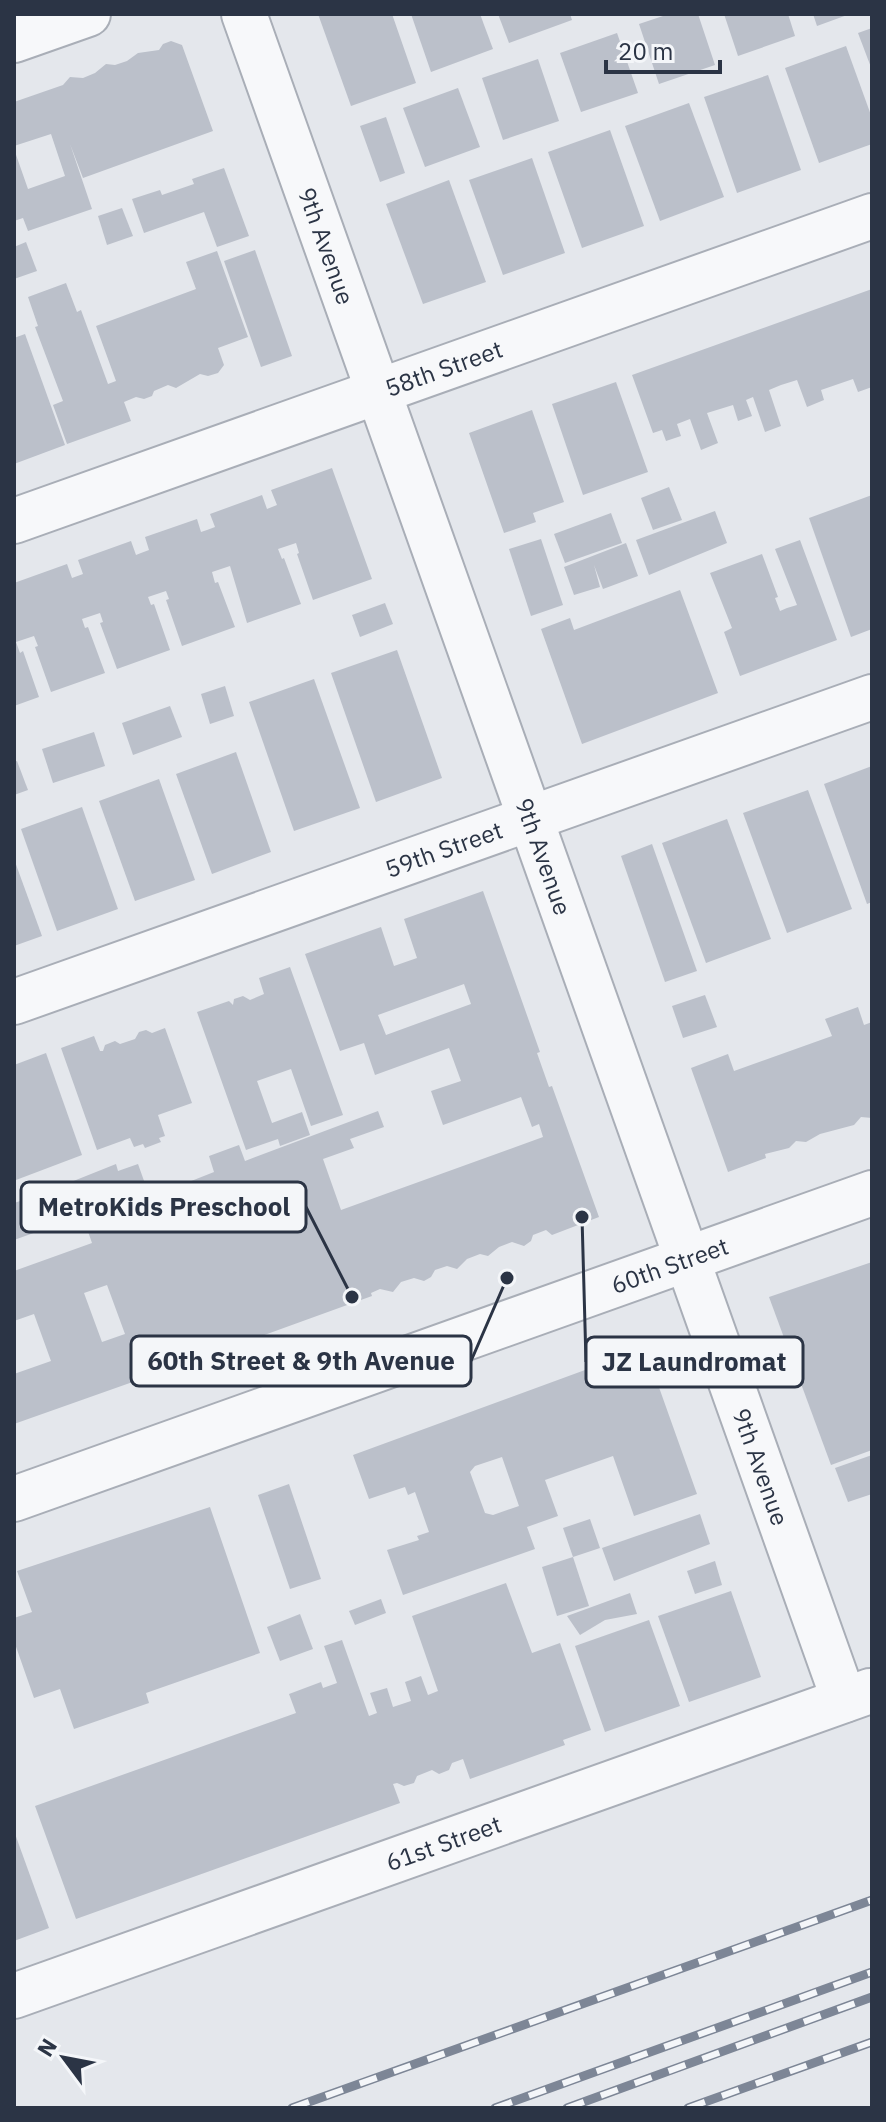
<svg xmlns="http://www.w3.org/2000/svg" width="886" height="2122" font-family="'IBM Plex Sans',sans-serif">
	<rect width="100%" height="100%" fill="#e4e7ec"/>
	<g fill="#bbc0ca" fill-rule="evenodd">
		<polygon points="318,14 392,14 416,83 351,106"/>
		<polygon points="411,14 480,14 493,49 431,72"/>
		<polygon points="498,14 570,14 572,20 509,43"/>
		<polygon points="669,14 698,14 715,65 659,84 639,24"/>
		<polygon points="724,14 788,14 795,36 738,56"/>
		<polygon points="813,14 850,14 817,26"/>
		<polygon points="872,28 872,70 858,33"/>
		<polygon points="617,33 638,93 581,112 560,53"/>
		<polygon points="171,41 182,45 213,131 83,178 70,144 92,209 28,231 23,218 14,221 14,149 28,189 65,176 51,134 14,146 14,102 63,85 70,77 83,78 95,73 106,64 115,65 127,61 138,53 159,50 163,44"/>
		<polygon points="846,46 872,118 872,144 819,163 785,68"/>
		<polygon points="538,59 559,121 503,140 482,78"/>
		<polygon points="768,75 801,170 737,193 704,97"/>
		<polygon points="458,88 480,147 425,167 403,108"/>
		<polygon points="689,103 724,197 660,221 625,126"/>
		<polygon points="386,117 405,173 380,182 360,126"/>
		<polygon points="610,130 644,226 582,248 548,152"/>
		<polygon points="532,158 565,253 503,275 469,180"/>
		<polygon points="224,168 249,236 217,247 204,212 144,233 132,199 160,190 162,195 194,184 192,179"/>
		<polygon points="449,180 486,282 423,304 386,204"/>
		<polygon points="122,208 133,236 107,245 98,216"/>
		<polygon points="26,242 37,271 14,279 14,247"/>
		<polygon points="255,250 292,356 261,367 224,261"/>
		<polygon points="217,251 248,337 218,348 224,365 218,373 208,376 200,374 176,388 168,385 154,391 152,396 144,399 136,397 124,402 131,421 67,444 53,405 63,401 35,327 38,326 28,297 66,283 77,312 81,310 108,384 116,381 96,326 196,289 186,262"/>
		<polygon points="872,289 872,387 858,392 853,379 821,390 824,400 807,407 797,380 781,385 769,390 781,426 765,432 753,397 746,400 752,416 738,421 733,405 707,413 718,443 701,450 690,419 677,424 681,436 666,441 662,430 653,433 632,375"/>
		<polygon points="25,334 65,445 14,464 14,338"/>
		<polygon points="616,382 648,472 583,495 552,404"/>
		<polygon points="532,410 564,502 533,513 536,522 504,533 469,433"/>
		<polygon points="332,468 372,579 313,600 297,554 299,553 296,543 278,549 282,559 284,558 301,604 247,623 230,566 212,572 215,583 218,582 235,627 182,646 166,600 169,599 166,591 148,597 151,605 154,604 170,650 117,669 100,623 103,622 100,613 82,619 85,628 88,627 105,673 51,692 35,647 38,646 34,636 16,642 20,653 23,651 39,697 14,706 14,583 67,564 72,578 83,574 78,560 131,541 136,555 141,553 149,550 145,537 197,519 201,532 207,530 215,527 210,514 262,495 267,509 277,505 271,490"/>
		<polygon points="669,487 682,520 653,530 641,498"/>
		<polygon points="872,495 872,629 851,637 809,518"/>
		<polygon points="715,511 727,543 649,575 636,540"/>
		<polygon points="611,513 622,543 565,563 554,534"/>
		<polygon points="541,539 563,605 531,616 509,549"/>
		<polygon points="800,540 837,640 740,676 724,632 732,628 710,573 762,554 778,597 775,598 780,611 787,608 797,605 775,549"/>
		<polygon points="626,543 638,576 603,589 594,565 600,587 574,595 564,567"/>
		<polygon points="680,590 718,693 582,744 541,629 570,618 574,630"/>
		<polygon points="385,603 393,624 360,637 352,615"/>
		<polygon points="397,650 442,778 376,802 331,673"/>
		<polygon points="314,679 360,808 294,831 249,702"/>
		<polygon points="225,686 234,716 210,724 201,694"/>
		<polygon points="170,706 182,737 133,755 122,723"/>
		<polygon points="94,732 105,766 53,783 42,749"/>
		<polygon points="236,752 271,852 212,874 176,774"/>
		<polygon points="17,761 28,790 14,795 14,762"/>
		<polygon points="872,766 872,902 867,904 824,784"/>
		<polygon points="159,779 195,880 135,901 99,801"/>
		<polygon points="808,790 852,909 787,933 743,813"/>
		<polygon points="82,807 118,909 57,931 21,829"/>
		<polygon points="727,819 771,939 706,963 662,843"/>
		<polygon points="652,844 697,971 665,982 621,856"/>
		<polygon points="14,859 42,936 14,946"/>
		<path d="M 483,891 L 540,1052 L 537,1053 L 549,1087 L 552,1086 L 599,1217 L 552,1235 L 546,1230 L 533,1235 L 531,1241 L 524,1246 L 512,1242 L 499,1247 L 488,1256 L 480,1254 L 467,1259 L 457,1269 L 447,1266 L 435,1270 L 431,1277 L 424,1281 L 414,1278 L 401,1282 L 393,1292 L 380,1289 L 371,1293 L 372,1296 L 209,1355 L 207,1349 L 173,1361 L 175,1367 L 14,1424 L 14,1374 L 51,1361 L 34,1314 L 14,1321 L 14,1271 L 92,1243 L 85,1223 L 214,1172 L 209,1156 L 239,1145 L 245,1161 L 378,1111 L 384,1127 L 350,1139 L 354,1148 L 323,1159 L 341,1210 L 543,1137 L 539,1124 L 532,1127 L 521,1097 L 443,1125 L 431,1091 L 461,1081 L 449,1048 L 375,1075 L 364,1043 L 340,1051 L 305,954 L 381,927 L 394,966 L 417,958 L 404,919 ZM 464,984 L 471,1004 L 386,1035 L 378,1015 ZM 107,1285 L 125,1334 L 102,1342 L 84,1293 Z"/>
		<polygon points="290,967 343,1115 311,1126 291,1069 257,1081 272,1123 302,1112 310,1135 280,1146 278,1139 246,1150 197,1012 229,1001 233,1005 234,999 243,996 250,1000 264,994 259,978"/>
		<polygon points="705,995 717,1027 683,1038 672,1006"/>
		<polygon points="858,1007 864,1025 872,1022 872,1118 861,1117 854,1125 820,1134 806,1142 796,1141 789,1148 765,1154 766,1158 728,1172 691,1068 728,1054 734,1071 832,1036 825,1019"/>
		<polygon points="165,1028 192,1103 158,1115 165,1136 159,1138 161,1142 145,1148 143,1144 134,1147 130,1138 97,1150 61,1048 94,1036 100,1051 103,1051 105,1045 115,1041 120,1044 135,1039 139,1032 146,1030 152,1033"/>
		<polygon points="46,1053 82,1155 16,1180 14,1065"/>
		<polygon points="116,1164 118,1171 138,1164 148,1192 78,1217 66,1184"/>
		<polygon points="45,1193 56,1225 14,1240 14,1203"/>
		<polygon points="872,1262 872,1450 831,1465 769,1297"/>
		<path d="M 645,1348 L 697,1494 L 634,1516 L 613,1456 L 545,1480 L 558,1516 L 527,1527 L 535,1549 L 403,1595 L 387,1550 L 419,1540 L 417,1536 L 429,1532 L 415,1492 L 408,1495 L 405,1487 L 369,1499 L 353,1455 ZM 502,1457 L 519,1506 L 493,1515 L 485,1513 L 470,1472 L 475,1466 Z"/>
		<polygon points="872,1455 872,1494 848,1502 835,1468"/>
		<polygon points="289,1484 321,1579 290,1589 258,1495"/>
		<polygon points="210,1507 260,1653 146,1693 149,1703 74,1729 60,1689 34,1698 14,1641 14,1618 32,1612 17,1571"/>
		<polygon points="700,1514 710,1544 614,1581 602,1548"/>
		<polygon points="590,1519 600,1548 573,1557 563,1528"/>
		<polygon points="573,1557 589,1606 557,1616 542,1567"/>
		<polygon points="715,1561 722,1585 695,1594 687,1571"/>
		<polygon points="506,1583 532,1653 560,1643 591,1730 563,1740 565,1745 470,1779 463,1759 452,1763 449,1770 439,1774 432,1770 417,1776 414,1783 404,1786 397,1783 393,1784 400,1803 76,1919 35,1806 296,1713 289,1694 321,1682 323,1688 337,1683 324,1646 342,1640 369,1716 377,1713 370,1693 387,1688 393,1707 411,1701 405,1682 421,1676 428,1695 438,1691 412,1616"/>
		<polygon points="731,1591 761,1677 689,1702 658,1616"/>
		<polygon points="630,1593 637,1614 605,1620 580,1635 567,1616"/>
		<polygon points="381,1599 386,1613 355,1625 349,1611"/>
		<polygon points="300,1614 313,1649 280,1661 267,1627"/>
		<polygon points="649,1620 680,1706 605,1732 575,1646"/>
		<polygon points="14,1831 49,1928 14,1941"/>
	</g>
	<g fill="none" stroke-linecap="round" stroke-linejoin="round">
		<defs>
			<g id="minor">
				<path id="s1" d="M 244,14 L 844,1700"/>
				<polyline points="14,40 88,14"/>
				<path id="s2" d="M 14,521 L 872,216"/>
				<path id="s3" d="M 14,1002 L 872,697"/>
				<path id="s4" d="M 14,1499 L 872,1193"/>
				<path id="s5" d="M 14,1996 L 870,1691"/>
			</g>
		</defs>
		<use href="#minor" stroke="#a9aeb7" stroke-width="48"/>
		<use href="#minor" stroke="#f7f8fa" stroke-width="44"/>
		<defs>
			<g id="rail">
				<polyline points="292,2108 872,1900"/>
				<polyline points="495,2108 872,1972"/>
				<polyline points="567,2108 872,1997"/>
				<polyline points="688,2108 872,2042"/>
			</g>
		</defs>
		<use href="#rail" stroke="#7d8696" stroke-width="9"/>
		<use href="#rail" stroke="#f4f6f9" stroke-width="6" stroke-dasharray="18" stroke-linecap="butt"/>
	</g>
	<g text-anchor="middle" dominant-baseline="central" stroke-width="6" stroke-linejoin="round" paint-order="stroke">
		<g font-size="24" fill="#2b3445" stroke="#f4f6f9">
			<text stroke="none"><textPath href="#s1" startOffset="246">9th Avenue</textPath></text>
			<text stroke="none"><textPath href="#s2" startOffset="456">58th Street</textPath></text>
			<text stroke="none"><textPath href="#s3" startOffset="456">59th Street</textPath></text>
			<text stroke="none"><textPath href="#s1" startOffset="894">9th Avenue</textPath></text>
			<text stroke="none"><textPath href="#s4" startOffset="696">60th Street</textPath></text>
			<text stroke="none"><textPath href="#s1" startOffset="1542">9th Avenue</textPath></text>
			<text stroke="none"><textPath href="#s5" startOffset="456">61st Street</textPath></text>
		</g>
	</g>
	<path fill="none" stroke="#2b3445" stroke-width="3" d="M352 1297L306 1207M507 1278L471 1361M582 1217L586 1362"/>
	<g fill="#2b3445" stroke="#f4f6f9" stroke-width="3">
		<circle cx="352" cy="1297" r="8"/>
		<circle cx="507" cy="1278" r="8"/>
		<circle cx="582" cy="1217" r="8"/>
	</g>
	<g fill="#f4f6f9" stroke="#2b3445" stroke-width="3">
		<rect x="21" y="1182" width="285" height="50" rx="8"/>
		<rect x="131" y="1336" width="340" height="50" rx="8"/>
		<rect x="586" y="1337" width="217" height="50" rx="8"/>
	</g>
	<g font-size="26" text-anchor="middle" font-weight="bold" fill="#2b3445">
		<text x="164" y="1216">MetroKids Preschool</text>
		<text x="301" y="1370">60th Street &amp; 9th Avenue</text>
		<text x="694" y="1371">JZ Laundromat</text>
	</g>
	<rect width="886" height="2122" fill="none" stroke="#2b3445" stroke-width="32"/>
	<g transform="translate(64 2058) rotate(302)" stroke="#f4f6f9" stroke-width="6" paint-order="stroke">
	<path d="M0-6L14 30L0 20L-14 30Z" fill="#2b3445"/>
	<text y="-12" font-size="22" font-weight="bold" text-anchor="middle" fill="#2b3445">N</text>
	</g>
	<path d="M606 60v12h114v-12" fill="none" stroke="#2b3445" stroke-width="4"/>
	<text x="618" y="60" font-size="24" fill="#2b3445" stroke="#f4f6f9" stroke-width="6" paint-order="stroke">20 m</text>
</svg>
